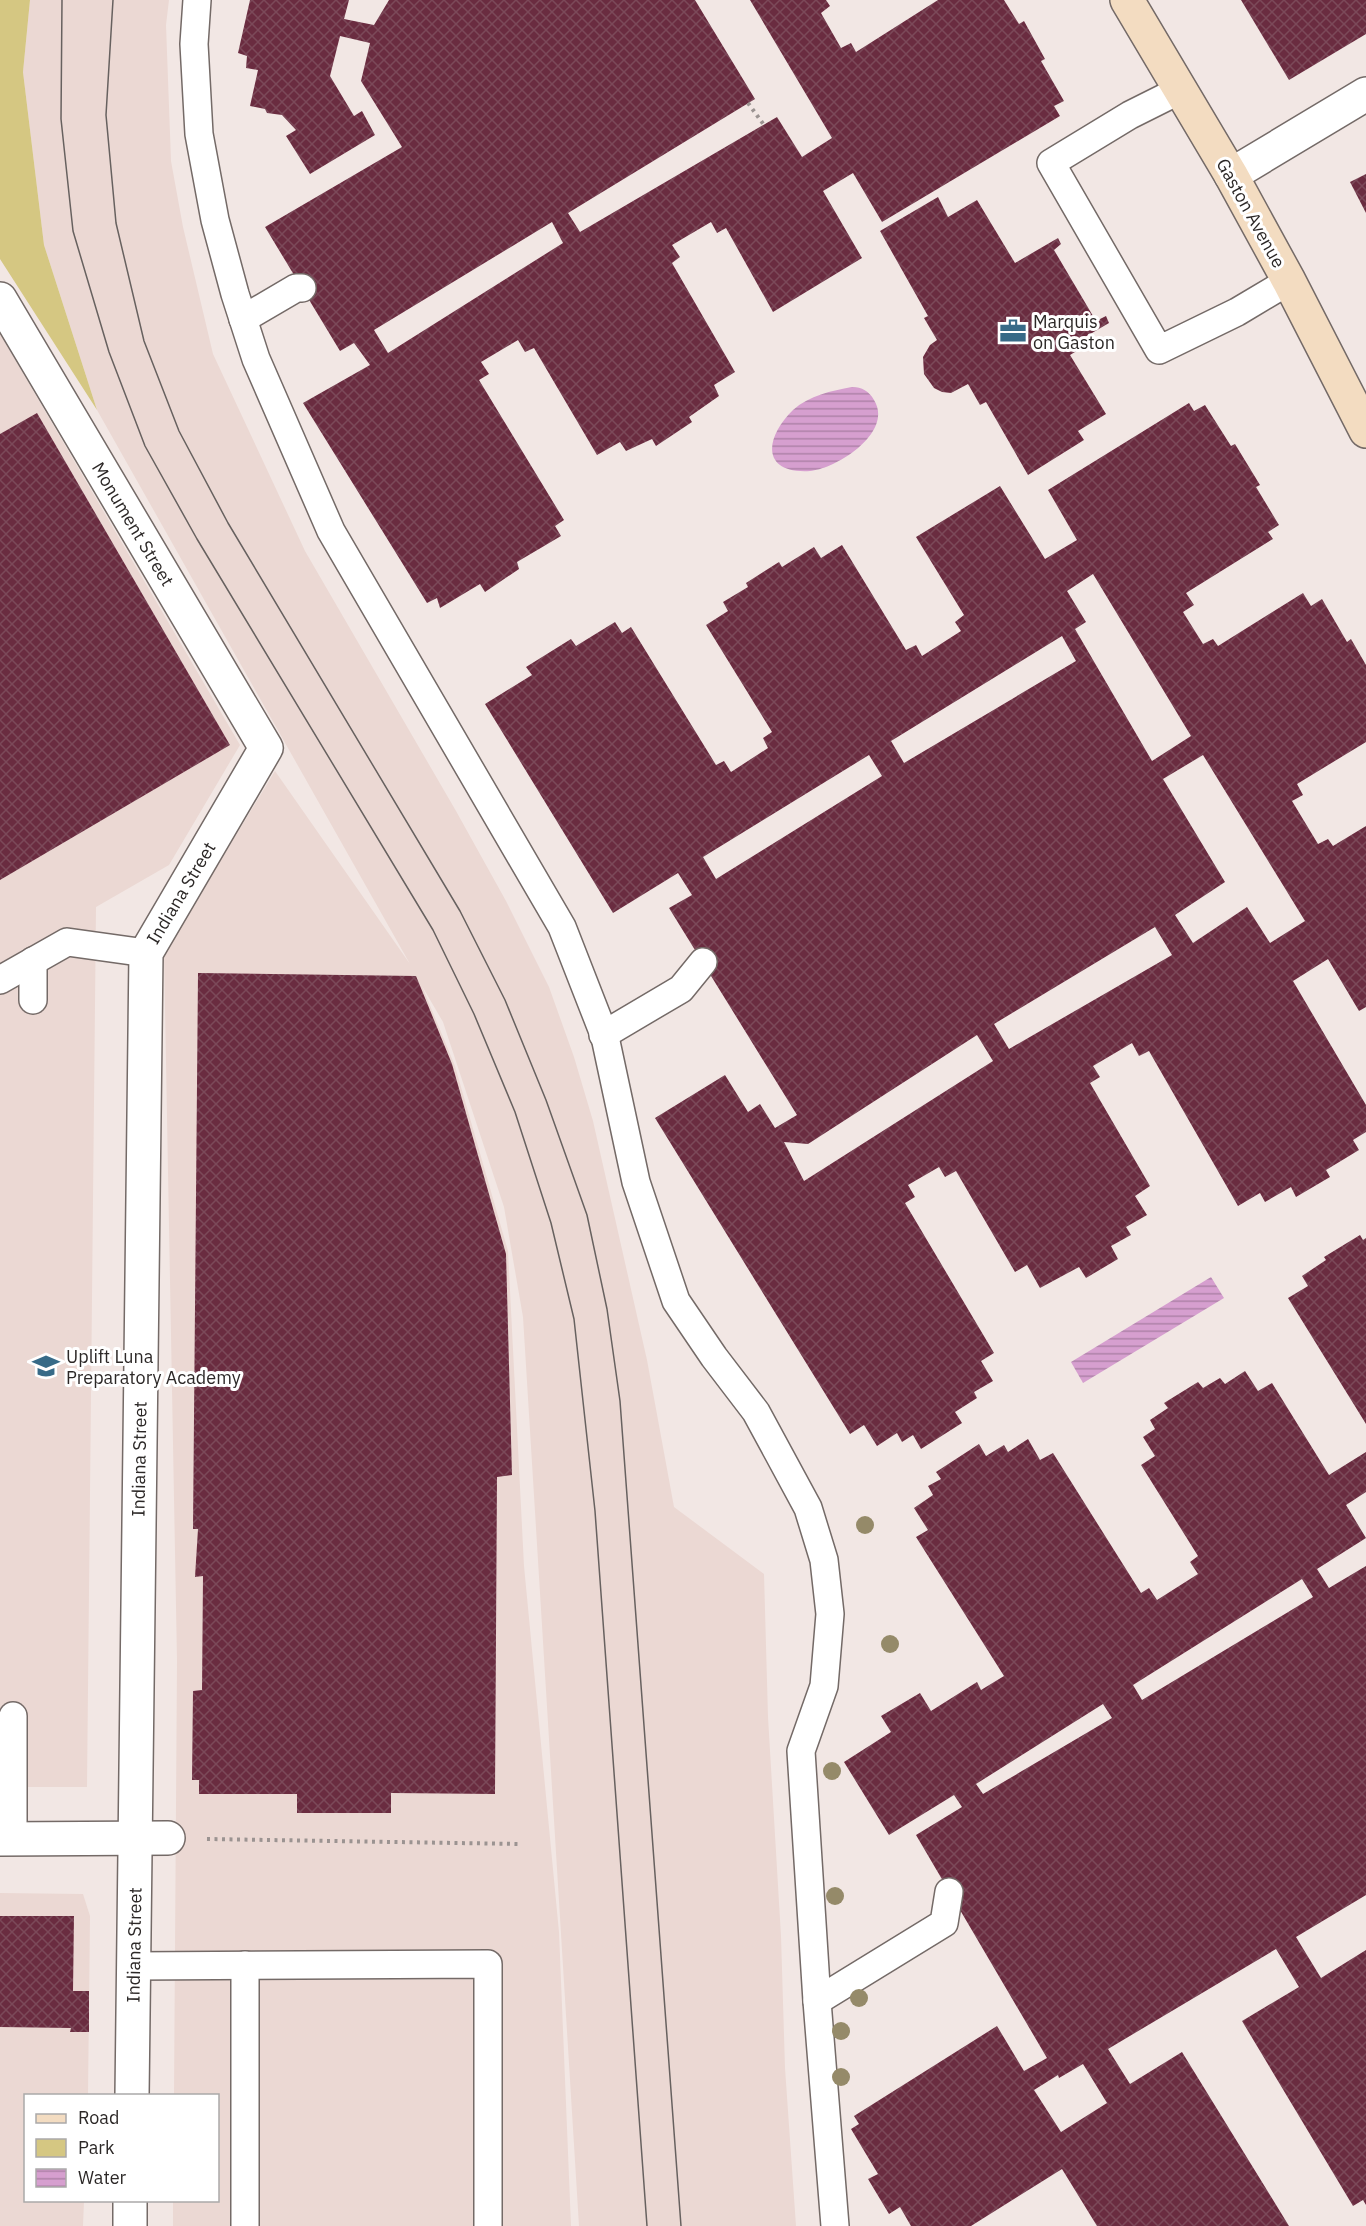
<svg xmlns="http://www.w3.org/2000/svg" width="1366" height="2226" font-family="'IBM Plex Sans',sans-serif">
	<defs>
		<pattern id="water-rules" width="6" height="5" patternUnits="userSpaceOnUse" patternTransform="scale(1.5)"><rect width="6" height="5" fill="#d69fcf"/><path d="M0 2.5h6" fill="none" stroke="#ae82a8"/></pattern>
		<pattern id="building-cross-hatch" width="8" height="8" patternUnits="userSpaceOnUse" patternTransform="scale(1.5)"><rect width="8" height="8" fill="#6a2c40"/><path d="M0 0l8 8M0 8l8-8" fill="none" stroke="#7b4959"/></pattern>
	</defs>
	<rect width="100%" height="100%" fill="#f2e7e4"/>
	<g fill="#ebd8d3">
		<polygon points="30,0 169,0 166,25 171,161 183,227 213,354 305,551 456,811 506,901 549,987 574,1057 593,1121 647,1360 674,1507 764,1574 768,1717 781,1936 785,2068 796,2226 579,2226 523,1317 504,1207 443,1022 422,986 455,1066 508,1251 524,1566 559,1932 571,2226 173,2226 173,2201 218,2200 218,2096 174,2095 177,1661 164,953 275,771 410,964 97,410 44,245 23,72"/>
		<polygon points="0,334 240,745 169,865 96,907 87,1787 0,1787"/>
		<polygon points="0,1893 83,1894 90,1916 88,2095 26,2096 26,2200 84,2201 83,2226 0,2226"/>
	</g>
	<polygon fill="#d5c782" points="0,0 30,0 23,72 44,245 97,410 0,259"/>
	<g fill="url(#water-rules)">
		<path d="M 852,387 C 862,387 869,391 874,400 C 894,432 837,469 810,471 C 760,474 765,437 793,410 C 810,395 831,391 852,387 Z"/>
		<polygon points="1211,1277 1224,1298 1083,1383 1071,1362"/>
	</g>
	<g fill="url(#building-cross-hatch)" fill-rule="evenodd">
		<path d="M 250,0 L 349,0 L 344,19 L 374,25 L 389,0 L 695,0 L 755,99 L 568,213 L 580,232 L 777,117 L 802,157 L 832,138 L 750,0 L 826,0 L 830,6 L 821,13 L 841,48 L 851,43 L 856,52 L 938,0 L 1004,0 L 1019,24 L 1024,21 L 1045,59 L 1041,61 L 1064,101 L 1054,106 L 1060,116 L 882,222 L 853,173 L 823,191 L 862,258 L 773,312 L 726,228 L 717,233 L 711,222 L 672,245 L 680,257 L 672,263 L 735,372 L 714,385 L 719,396 L 689,417 L 692,422 L 656,446 L 652,439 L 626,451 L 620,442 L 597,455 L 534,348 L 525,352 L 518,340 L 481,362 L 489,374 L 479,380 L 564,520 L 555,526 L 561,536 L 517,562 L 519,569 L 485,592 L 480,584 L 440,608 L 437,598 L 427,603 L 303,403 L 370,365 L 354,343 L 340,351 L 265,227 L 402,147 L 361,81 L 370,43 L 340,36 L 330,76 L 354,116 L 362,111 L 375,135 L 310,174 L 286,136 L 296,130 L 282,115 L 267,113 L 265,109 L 250,106 L 258,70 L 246,68 L 247,56 L 238,53 ZM 552,222 L 563,243 L 388,353 L 374,330 Z"/>
		<polygon points="1241,0 1366,0 1366,34 1289,80"/>
		<polygon points="1366,174 1366,213 1350,182"/>
		<polygon points="938,197 948,217 977,200 1015,263 1058,238 1061,244 1054,250 1096,321 1106,316 1109,323 1075,343 1080,349 1070,355 1106,414 1078,431 1084,440 1028,475 986,402 980,405 968,384 951,393 942,392 934,388 924,374 923,357 930,345 937,340 924,318 928,316 880,231"/>
		<path d="M 1189,403 L 1194,411 L 1205,405 L 1231,446 L 1235,444 L 1260,485 L 1256,487 L 1279,525 L 1268,532 L 1273,539 L 1186,593 L 1194,605 L 1183,612 L 1203,644 L 1213,639 L 1218,646 L 1303,593 L 1311,606 L 1322,599 L 1347,642 L 1351,639 L 1366,665 L 1366,742 L 1297,784 L 1303,795 L 1292,801 L 1318,844 L 1328,839 L 1333,846 L 1366,826 L 1366,1007 L 1359,1011 L 1328,959 L 1293,981 L 1366,1105 L 1366,1132 L 1353,1140 L 1359,1150 L 1326,1170 L 1330,1177 L 1296,1197 L 1291,1187 L 1265,1202 L 1260,1193 L 1238,1206 L 1149,1051 L 1139,1056 L 1132,1043 L 1093,1066 L 1100,1077 L 1090,1083 L 1150,1186 L 1135,1196 L 1147,1215 L 1126,1227 L 1131,1235 L 1111,1246 L 1118,1259 L 1086,1278 L 1079,1267 L 1040,1288 L 1027,1265 L 1015,1272 L 956,1171 L 945,1177 L 939,1167 L 908,1185 L 915,1197 L 905,1203 L 994,1353 L 981,1361 L 993,1381 L 974,1392 L 977,1398 L 955,1412 L 962,1423 L 921,1449 L 913,1435 L 902,1442 L 897,1433 L 877,1446 L 864,1425 L 850,1434 L 655,1118 L 725,1075 L 748,1112 L 760,1104 L 775,1128 L 797,1115 L 669,908 L 692,895 L 678,873 L 613,913 L 485,704 L 532,675 L 526,667 L 571,639 L 576,646 L 615,622 L 622,633 L 631,627 L 716,765 L 724,761 L 731,772 L 768,748 L 763,738 L 772,732 L 706,625 L 728,611 L 723,602 L 748,587 L 746,583 L 779,562 L 782,567 L 814,547 L 821,558 L 842,545 L 906,650 L 916,645 L 922,656 L 961,631 L 955,622 L 964,615 L 916,537 L 1000,486 L 1045,559 L 1077,540 L 1048,490 ZM 1093,574 L 1191,736 L 1152,761 L 1075,629 L 1086,622 L 1067,591 ZM 1062,636 L 1076,661 L 904,763 L 891,741 ZM 869,755 L 882,776 L 716,879 L 703,857 ZM 1203,755 L 1305,921 L 1270,943 L 1247,907 L 1193,943 L 1175,915 L 1225,882 L 1163,779 ZM 1155,927 L 1172,955 L 1009,1049 L 994,1024 ZM 977,1035 L 993,1061 L 804,1181 L 784,1142 L 808,1144 Z"/>
		<polygon points="37,413 230,745 0,880 0,434"/>
		<polygon points="198,973 416,976 452,1064 506,1254 512,1475 497,1477 495,1794 391,1793 391,1813 297,1813 297,1794 199,1794 199,1780 192,1780 193,1691 202,1690 203,1576 195,1577 198,1529 193,1529"/>
		<polygon points="1360,1235 1363,1240 1366,1238 1366,1424 1288,1298 1308,1286 1302,1276 1326,1260 1324,1257"/>
		<path d="M 1245,1371 L 1258,1391 L 1272,1383 L 1329,1475 L 1366,1452 L 1366,1492 L 1346,1505 L 1366,1538 L 1317,1569 L 1329,1588 L 1366,1566 L 1366,1895 L 1296,1937 L 1321,1978 L 1366,1950 L 1366,2205 L 1363,2200 L 1353,2206 L 1242,2021 L 1299,1987 L 1276,1949 L 1108,2049 L 1130,2084 L 1182,2052 L 1289,2226 L 1097,2226 L 1062,2169 L 971,2226 L 911,2226 L 900,2207 L 889,2214 L 868,2179 L 878,2174 L 851,2129 L 859,2124 L 854,2116 L 997,2026 L 1024,2071 L 1047,2058 L 916,1835 L 962,1807 L 954,1795 L 889,1835 L 844,1762 L 891,1732 L 881,1716 L 920,1693 L 931,1711 L 977,1682 L 981,1690 L 1004,1676 L 916,1537 L 928,1530 L 914,1508 L 933,1495 L 928,1486 L 941,1479 L 936,1472 L 979,1444 L 986,1456 L 1004,1445 L 1008,1452 L 1028,1439 L 1040,1460 L 1053,1453 L 1141,1593 L 1149,1588 L 1157,1600 L 1198,1574 L 1190,1562 L 1198,1556 L 1141,1465 L 1155,1456 L 1143,1437 L 1155,1429 L 1150,1420 L 1168,1408 L 1164,1403 L 1198,1382 L 1203,1388 L 1220,1378 L 1225,1384 ZM 1302,1579 L 1313,1597 L 1142,1700 L 1133,1685 ZM 1103,1704 L 1112,1718 L 983,1794 L 976,1784 ZM 1083,2064 L 1107,2103 L 1061,2132 L 1034,2090 L 1058,2075 L 1059,2078 Z"/>
		<polygon points="0,1916 74,1916 73,1991 89,1991 89,2032 70,2032 71,2028 0,2027"/>
	</g>
	<g fill="none" stroke-linecap="round" stroke-linejoin="round">
		<defs>
			<g id="lane">
				<polyline points="197,0 194,44 199,134 215,220 235,294 256,359 331,531 562,927 605,1037 636,1182 676,1301 714,1357 756,1412 808,1508 824,1560 830,1614 824,1686 801,1751 817,2001 835,2226"/>
				<polyline points="1180,90 1130,115 1051,163 1159,350 1237,312 1289,281"/>
				<polyline points="243,319 296,288 302,288"/>
				<polyline points="33,961 33,1000"/>
				<polyline points="0,980 67,942 146,953"/>
				<polyline points="603,1035 681,989 703,962"/>
				<polyline points="13,1839 13,1716"/>
				<polyline points="134,1966 488,1964 488,2226"/>
				<polyline points="817,2001 944,1923 949,1892"/>
				<polyline points="245,2226 245,1965"/>
			</g>
			<g id="street">
				<polyline points="1231,175 1366,94"/>
				<polyline points="0,299 266,748 146,953 132,2096"/>
				<polyline points="0,1839 168,1838"/>
				<polyline points="130,2226 130,2200"/>
			</g>
			<polyline id="secondary" points="1127,0 1231,175 1289,281 1366,431"/>
		</defs>
		<use href="#lane" stroke="#746a67" stroke-width="30"/>
		<use href="#street" stroke="#746a67" stroke-width="36"/>
		<use href="#secondary" stroke="#746a67" stroke-width="36"/>
		<g stroke="#9b9391" stroke-width="4" stroke-dasharray="3 4.5" stroke-linecap="butt">
			<polyline points="748,103 764,125"/>
			<polyline points="207,1839 519,1844"/>
		</g>
		<use href="#lane" stroke="#fff" stroke-width="27"/>
		<use href="#street" stroke="#fff" stroke-width="33"/>
		<use href="#secondary" stroke="#f3dcc1" stroke-width="33"/>
		<g stroke="#67615f" stroke-width="1.5">
			<polyline points="62,0 61,119 73,231 109,352 145,446 197,539 433,930 474,1014 515,1112 551,1223 574,1319 595,1511 647,2226"/>
			<polyline points="113,0 106,115 116,223 144,341 179,431 228,523 460,911 505,1000 546,1100 587,1215 607,1309 620,1401 681,2226"/>
		</g>
	</g>
	<g fill="#958a69">
		<circle cx="865" cy="1525" r="9"/>
		<circle cx="890" cy="1644" r="9"/>
		<circle cx="832" cy="1771" r="9"/>
		<circle cx="835" cy="1896" r="9"/>
		<circle cx="859" cy="1998" r="9"/>
		<circle cx="841" cy="2031" r="9"/>
		<circle cx="841" cy="2077" r="9"/>
	</g>
	<defs>
		<symbol id="office-bare" viewBox="-9 -9 18 18"><path d="M-6-3h4V-5.5h4V-3h4V5H-6ZM-1-4.5V-3h2v-1.5ZM-6 0V1H6V0Z" fill="#376a87" stroke="#fff" stroke-width="2.5" paint-order="stroke"/></symbol>
		<symbol id="school-bare" viewBox="-9 -9 18 18"><path d="M0-5L7-2L0 1L-7-2ZM-4 1L0 2.5L4 1V4Q0 6-4 4Z" fill="#376a87" stroke="#fff" stroke-width="2.5" paint-order="stroke"/></symbol>
	</defs>
	<g fill-rule="evenodd">
		<use href="#office-bare" x="994" y="312" width="38" height="38"/>
		<use href="#school-bare" x="27" y="1347" width="38" height="38"/>
	</g>
	<g text-anchor="middle" dominant-baseline="central" stroke-width="6" stroke-linejoin="round" paint-order="stroke">
		<g font-size="18" fill="#2c2827" stroke="#fff">
			<text transform="translate(1251 213) rotate(61)">Gaston Avenue</text>
			<text transform="translate(133 524) rotate(59)">Monument Street</text>
			<text transform="translate(181 893) rotate(-59)">Indiana Street</text>
			<text transform="translate(139 1459) rotate(-89)">Indiana Street</text>
			<text transform="translate(134 1945) rotate(-89)">Indiana Street</text>
		</g>
		<g font-size="18" fill="#2c2827" stroke="#fff" text-anchor="start">
			<text x="1033" y="321">Marquis<tspan x="1033" dy="21">on Gaston</tspan></text>
			<text x="66" y="1356">Uplift Luna<tspan x="66" dy="21">Preparatory Academy</tspan></text>
		</g>
	</g>
	<rect x="24" y="2094" width="195" height="108" fill="#ffffff" stroke="#aba9a9" stroke-width="1.5"/>
	<rect x="36" y="2114" width="30" height="9" fill="#f3dcc1" stroke="#aba9a9" stroke-width="1.5"/>
	<text x="78" y="2124" font-size="18" fill="#2c2827">Road</text>
	<rect x="36" y="2139" width="30" height="18" fill="#d5c782" stroke="#aba9a9" stroke-width="1.5"/>
	<text x="78" y="2154" font-size="18" fill="#2c2827">Park</text>
	<rect x="36" y="2169" width="30" height="18" fill="url(#water-rules)" stroke="#aba9a9" stroke-width="1.5"/>
	<text x="78" y="2184" font-size="18" fill="#2c2827">Water</text>
</svg>
